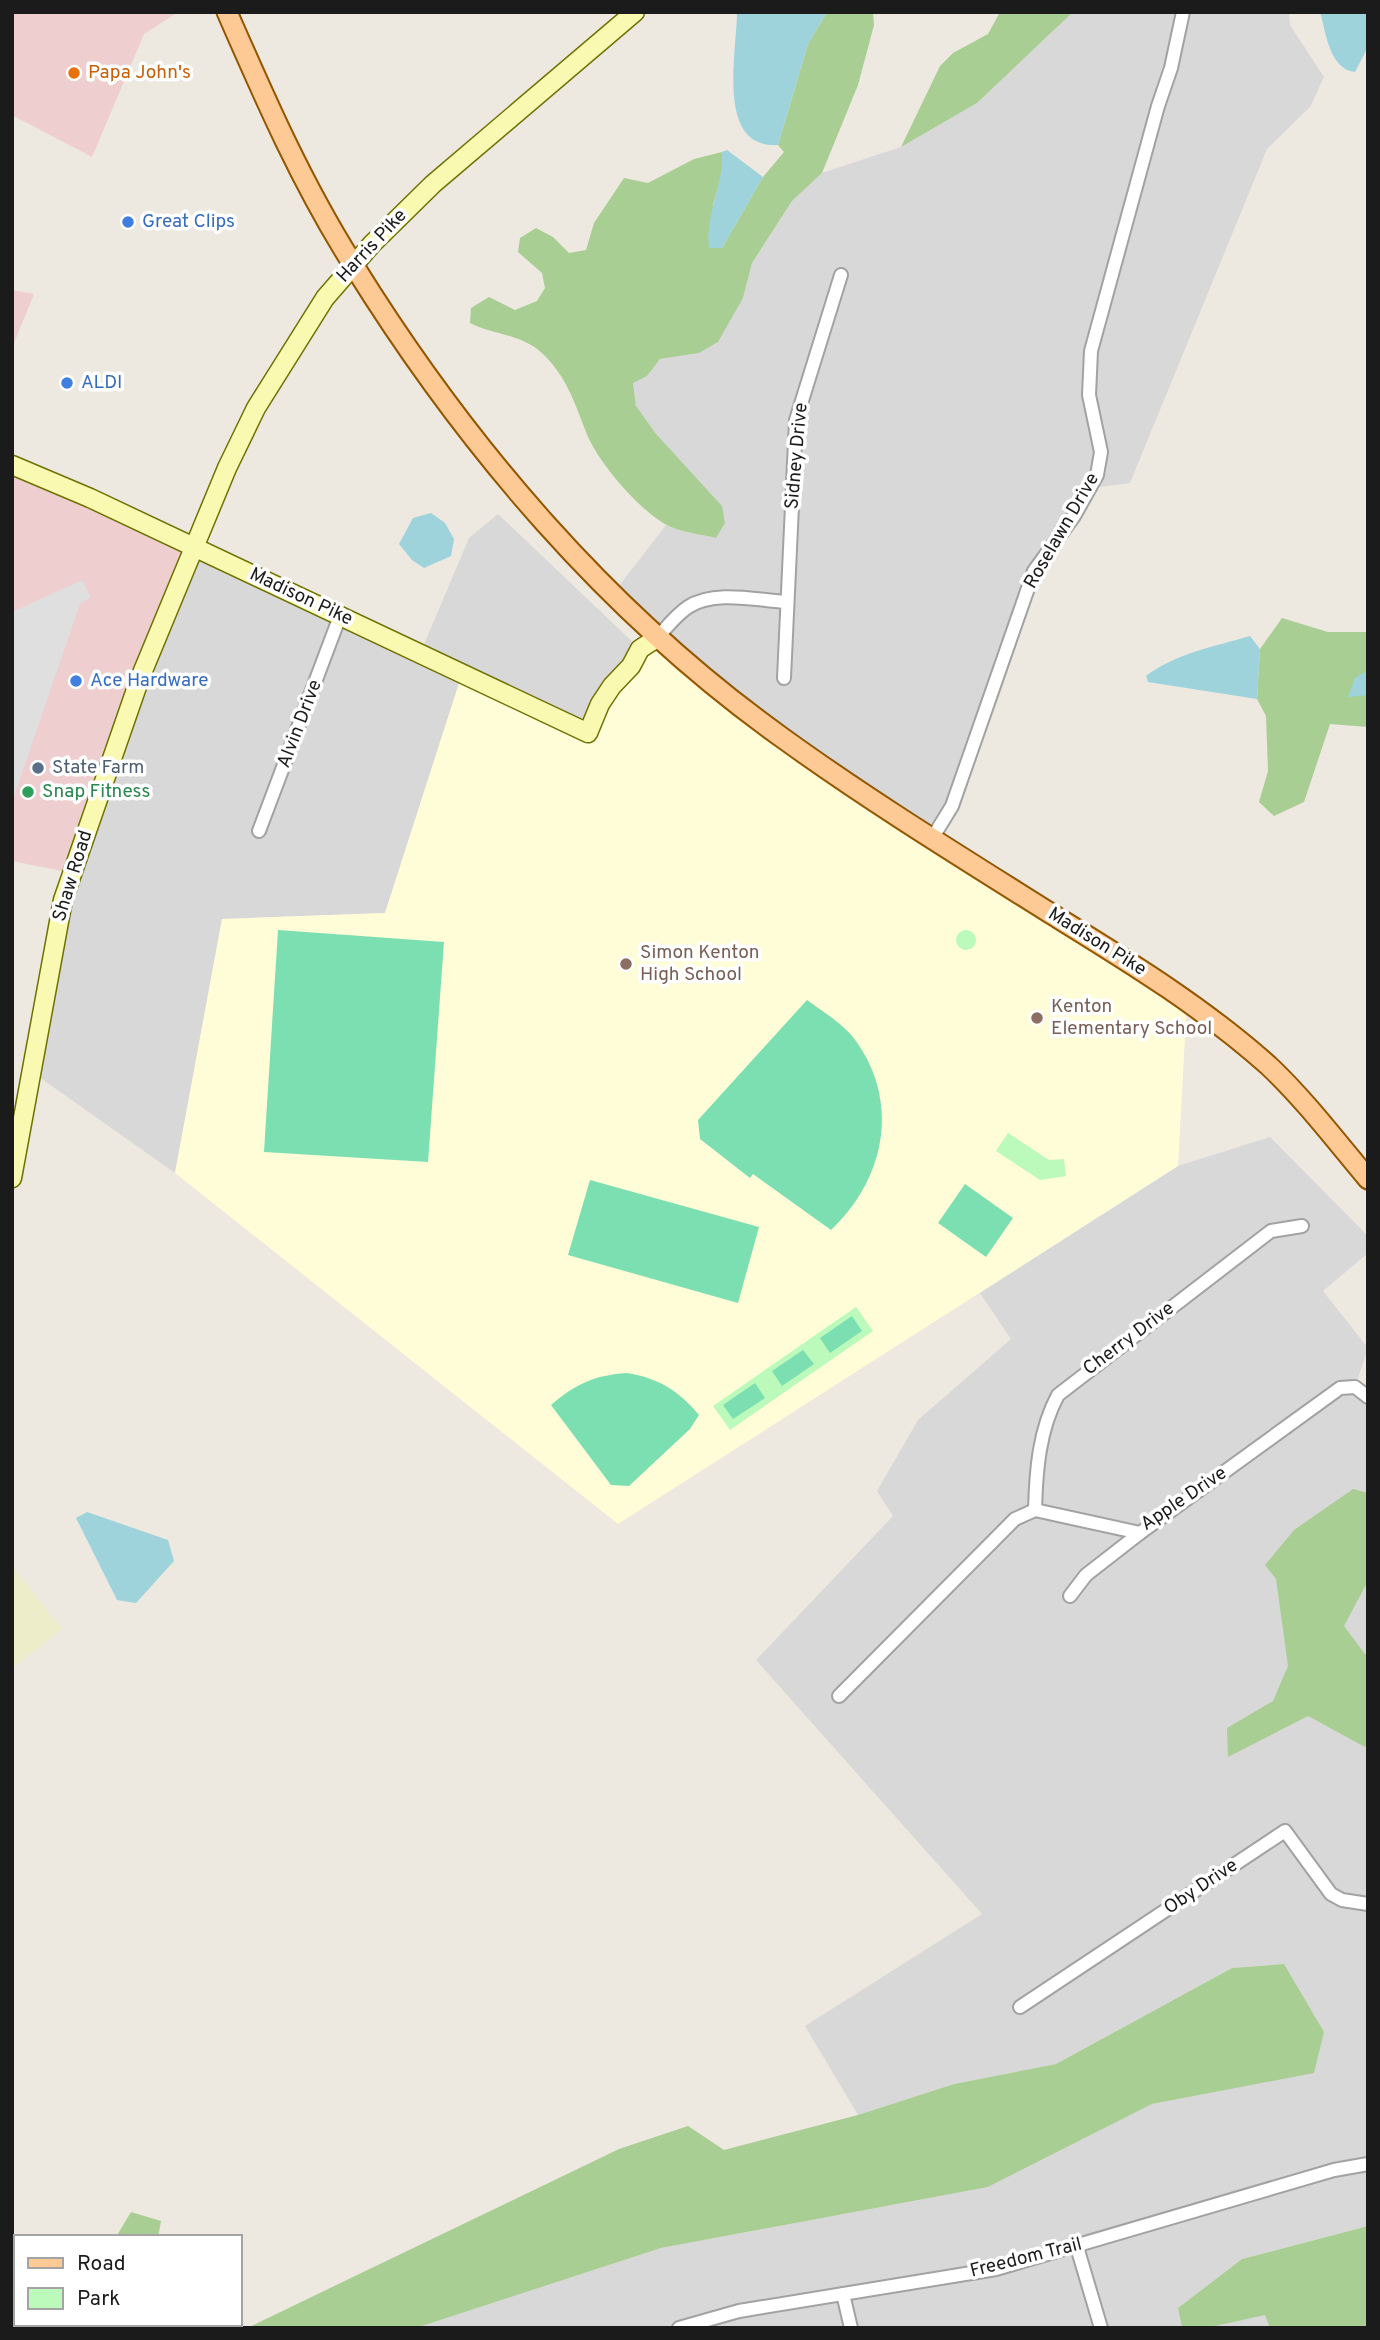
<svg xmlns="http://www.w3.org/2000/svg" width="1380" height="2340" font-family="Overpass,sans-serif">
	<rect width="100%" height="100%" fill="#ede8e0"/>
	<g fill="#d9d8d8">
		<polygon points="1073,12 1289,12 1290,25 1324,77 1310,107 1267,149 1130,483 1092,488 1039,562 952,806 933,837 839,777 612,595 666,525 716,538 657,435 636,406 633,382 647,376 660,359 699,353 743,298 752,263 792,201 822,173 901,147 977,103"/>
		<polygon points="498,514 640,649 588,733 462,674 385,913 222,919 175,1173 32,1072 62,905 196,547 420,654 469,538"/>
		<polygon points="1270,1137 1368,1236 1368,1253 1323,1291 1368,1348 1355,1387 1368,1397 1368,2226 1242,2259 1178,2308 1182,2328 416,2328 661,2248 988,2187 1152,2104 1314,2072 1284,1964 1232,1968 1056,2064 954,2084 858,2115 805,2026 982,1914 756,1660 893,1516 877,1491 918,1420 1011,1339 980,1293 1178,1166"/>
		<polygon points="1265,2314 1270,2328 1206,2328"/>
	</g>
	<g fill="#efcecf">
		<polygon points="12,12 178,12 144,34 92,157 12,115"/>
		<polygon points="12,290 34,294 12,348"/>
		<polygon points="12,465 196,547 72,873 12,861"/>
	</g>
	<polygon fill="#fffcd8" points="657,638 692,669 1187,1001 1178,1166 618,1524 175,1173 222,919 385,913 462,674 588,732"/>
	<polygon fill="#ededca" points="12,1566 62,1629 12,1669"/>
	<g fill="#a9ce94">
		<path d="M 827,12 L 873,12 L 874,25 L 858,85 L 822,173 L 792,201 L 752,263 L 743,298 L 718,342 L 699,353 L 660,359 L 647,376 L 633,383 L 636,406 L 657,435 L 722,506 L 725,523 L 716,538 C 700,534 679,532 665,524 C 637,508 597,461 586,432 C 575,403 566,376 543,354 C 522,334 494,335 470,323 L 471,308 L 489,297 L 515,310 L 537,301 L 545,288 L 542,273 L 518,252 L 520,238 L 536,228 L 553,237 L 569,253 L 586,250 L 594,223 L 624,178 L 648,183 L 694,159 L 722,152 L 723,171 L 713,205 L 722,248 L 763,177 L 784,152 L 778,145 L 808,44 Z"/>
		<polygon points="1000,12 1073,12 977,103 901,147 940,66 953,53 988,34"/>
		<polygon points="1282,618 1328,632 1368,632 1368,727 1330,724 1304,802 1274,816 1259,802 1268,771 1266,716 1257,699 1260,649"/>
		<polygon points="1353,1489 1368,1493 1368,1581 1344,1626 1365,1654 1368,1653 1368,1742 1365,1747 1308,1716 1228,1757 1227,1728 1273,1701 1288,1666 1276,1579 1265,1565 1294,1530"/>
		<polygon points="1284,1964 1324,2032 1314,2073 1152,2104 988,2187 661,2248 416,2328 247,2328 619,2149 688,2126 724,2150 858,2115 954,2084 1056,2064 1232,1968"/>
		<polygon points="131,2212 161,2221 158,2237 116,2237"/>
		<polygon points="1368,2226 1368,2328 1270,2328 1265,2315 1206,2328 1182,2328 1178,2308 1242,2259"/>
		<polygon points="59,2324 147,2324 146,2328 57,2328"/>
	</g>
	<g fill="#bbfabb">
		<circle cx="966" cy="940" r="10"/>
		<polygon points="1008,1133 1049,1160 1064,1159 1066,1176 1040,1180 996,1151"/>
		<polygon points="856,1307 873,1331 730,1430 713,1406"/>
	</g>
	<g fill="#7cdfb1">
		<polygon points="278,930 444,942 428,1162 264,1152"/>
		<path d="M 807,1000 C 823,1012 844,1024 856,1041 C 901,1104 884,1180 831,1230 L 753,1174 L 750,1178 L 700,1139 L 698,1120 Z"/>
		<polygon points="590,1180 759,1227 738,1303 568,1255"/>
		<polygon points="965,1184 1013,1218 986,1257 938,1223"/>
		<polygon points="852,1316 862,1331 830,1353 820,1338"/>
		<polygon points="803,1350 814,1364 782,1386 772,1371"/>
		<path d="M 627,1373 C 658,1378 678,1390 699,1415 L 690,1429 L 629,1486 L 611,1485 L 551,1405 C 575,1384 595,1375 627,1373 Z"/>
		<polygon points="755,1383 765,1398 733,1419 723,1405"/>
	</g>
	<polygon fill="#dfdfdf" points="82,580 91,597 80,604 12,802 12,612"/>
	<g fill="#9fd3dc">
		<path d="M 737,12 L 827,12 L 808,44 L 778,145 C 715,149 737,52 737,12 Z"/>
		<path d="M 1320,12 L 1368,12 L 1368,47 L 1355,72 C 1329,69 1326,32 1320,12 Z"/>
		<path d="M 727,150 L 763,177 L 722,248 L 709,248 C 705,215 724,185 722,152 Z"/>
		<polygon points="431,513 445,523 454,539 451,556 424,568 412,560 399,544 413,518"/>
		<path d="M 1250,636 L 1260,649 L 1257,699 L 1148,682 L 1146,676 C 1174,654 1216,646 1250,636 Z"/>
		<polygon points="1368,670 1368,695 1348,697 1355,678"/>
		<polygon points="87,1512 168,1540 174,1561 136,1603 117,1600 76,1518"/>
	</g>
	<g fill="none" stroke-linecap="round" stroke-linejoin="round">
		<polyline stroke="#9fd3dc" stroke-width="3.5" points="103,2328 108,2324"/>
		<defs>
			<g id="street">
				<path d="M 657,638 C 666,628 676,615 688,607 C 714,590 756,600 786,602"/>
				<polyline points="784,678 796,420 841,275"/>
				<polyline points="259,831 340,616"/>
				<polyline points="933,837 952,806 1034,571 1074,516 1097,475 1101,452 1089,395 1091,351 1158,106 1171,68 1183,12"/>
				<path d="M 1035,1510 C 1036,1471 1039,1430 1058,1395 L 1271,1231 L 1302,1226"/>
				<polyline points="1070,1596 1086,1575 1140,1533"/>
				<polyline points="839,1696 1015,1519 1035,1510 1140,1533 1340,1388 1355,1387 1368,1397"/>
				<polyline points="1020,2007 1285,1831 1331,1894 1342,1900 1368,1904"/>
				<polyline points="1077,2247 1101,2328"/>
				<polyline points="843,2294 851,2328"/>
				<polyline points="679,2328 739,2311 996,2269 1334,2170 1368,2164"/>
			</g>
			<g id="secondary">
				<polyline points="12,465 90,498 588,733 600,704 612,686 631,666 640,649 657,638"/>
				<polyline points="12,1178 63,900 140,678 227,468 256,408 325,298 372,244 433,184 635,12"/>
			</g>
			<path id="primary" d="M 227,12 C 265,99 303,186 354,266 C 467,448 610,615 784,739 C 870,801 961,857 1050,913 C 1126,960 1202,1006 1269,1066 C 1305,1100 1336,1141 1368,1179"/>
		</defs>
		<use href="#street" stroke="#a2a2a2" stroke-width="16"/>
		<use href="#secondary" stroke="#6e7203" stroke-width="21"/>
		<use href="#primary" stroke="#935700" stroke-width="23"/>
		<use href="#street" stroke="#fff" stroke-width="12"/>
		<use href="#secondary" stroke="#faf9b1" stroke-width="18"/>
		<use href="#primary" stroke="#fdc995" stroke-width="19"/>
	</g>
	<circle fill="#e8710a" stroke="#fff" stroke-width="2.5" cx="74" cy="73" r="7"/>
	<g fill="#3f7fe0" stroke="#fff" stroke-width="2.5">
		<circle cx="128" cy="222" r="7"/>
		<circle cx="67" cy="383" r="7"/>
		<circle cx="76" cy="681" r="7"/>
	</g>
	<circle fill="#5c6f8a" stroke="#fff" stroke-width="2.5" cx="38" cy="768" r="7"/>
	<circle fill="#2e9e5b" stroke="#fff" stroke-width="2.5" cx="28" cy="792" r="7"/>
	<g fill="#8d6e63" stroke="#fff" stroke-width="2.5">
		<circle cx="626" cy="964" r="7"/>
		<circle cx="1037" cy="1018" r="7"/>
	</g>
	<g text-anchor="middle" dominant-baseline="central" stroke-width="7" stroke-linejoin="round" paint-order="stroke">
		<g font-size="19" fill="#c56008" stroke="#fff" text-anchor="start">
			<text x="88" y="73">Papa John's</text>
		</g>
		<g font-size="19" fill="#366cbe" stroke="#fff" text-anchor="start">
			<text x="142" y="222">Great Clips</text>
			<text x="81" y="383">ALDI</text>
			<text x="90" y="681">Ace Hardware</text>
		</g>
		<g font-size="19" fill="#1b1b1b" stroke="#fff">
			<text transform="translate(372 246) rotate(-47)">Harris Pike</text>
			<text transform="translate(797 456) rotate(-85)">Sidney Drive</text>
			<text transform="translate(1062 531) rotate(-60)">Roselawn Drive</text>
			<text transform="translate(301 597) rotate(25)">Madison Pike</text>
			<text transform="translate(300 724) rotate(-69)">Alvin Drive</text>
			<text transform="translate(73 876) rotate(-73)">Shaw Road</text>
			<text transform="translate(1097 942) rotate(32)">Madison Pike</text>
			<text transform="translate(1129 1339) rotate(-37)">Cherry Drive</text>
			<text transform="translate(1184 1499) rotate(-34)">Apple Drive</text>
			<text transform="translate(1201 1887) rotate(-34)">Oby Drive</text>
			<text transform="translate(1026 2258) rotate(-14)">Freedom Trail</text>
		</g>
		<g font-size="19" fill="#4e5e75" stroke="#fff" text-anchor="start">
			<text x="52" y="768">State Farm</text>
		</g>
		<g font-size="19" fill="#27864d" stroke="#fff" text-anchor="start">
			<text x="42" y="792">Snap Fitness</text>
		</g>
		<g font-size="19" fill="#785e54" stroke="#fff" text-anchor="start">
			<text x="640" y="953">Simon Kenton<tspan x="640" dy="22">High School</tspan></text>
			<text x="1051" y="1007">Kenton<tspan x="1051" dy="22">Elementary School</tspan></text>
		</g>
	</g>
	<rect width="1380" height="2340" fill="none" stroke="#1b1b1b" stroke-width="28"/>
	<rect x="14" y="2235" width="228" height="91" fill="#ffffff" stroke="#a4a4a4" stroke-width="2"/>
	<rect x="28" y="2258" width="35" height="10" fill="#fdc995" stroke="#a4a4a4" stroke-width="2"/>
	<text x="77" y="2270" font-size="21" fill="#1b1b1b">Road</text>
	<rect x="28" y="2288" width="35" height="21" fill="#bbfabb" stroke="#a4a4a4" stroke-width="2"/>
	<text x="77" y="2305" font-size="21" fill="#1b1b1b">Park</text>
</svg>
